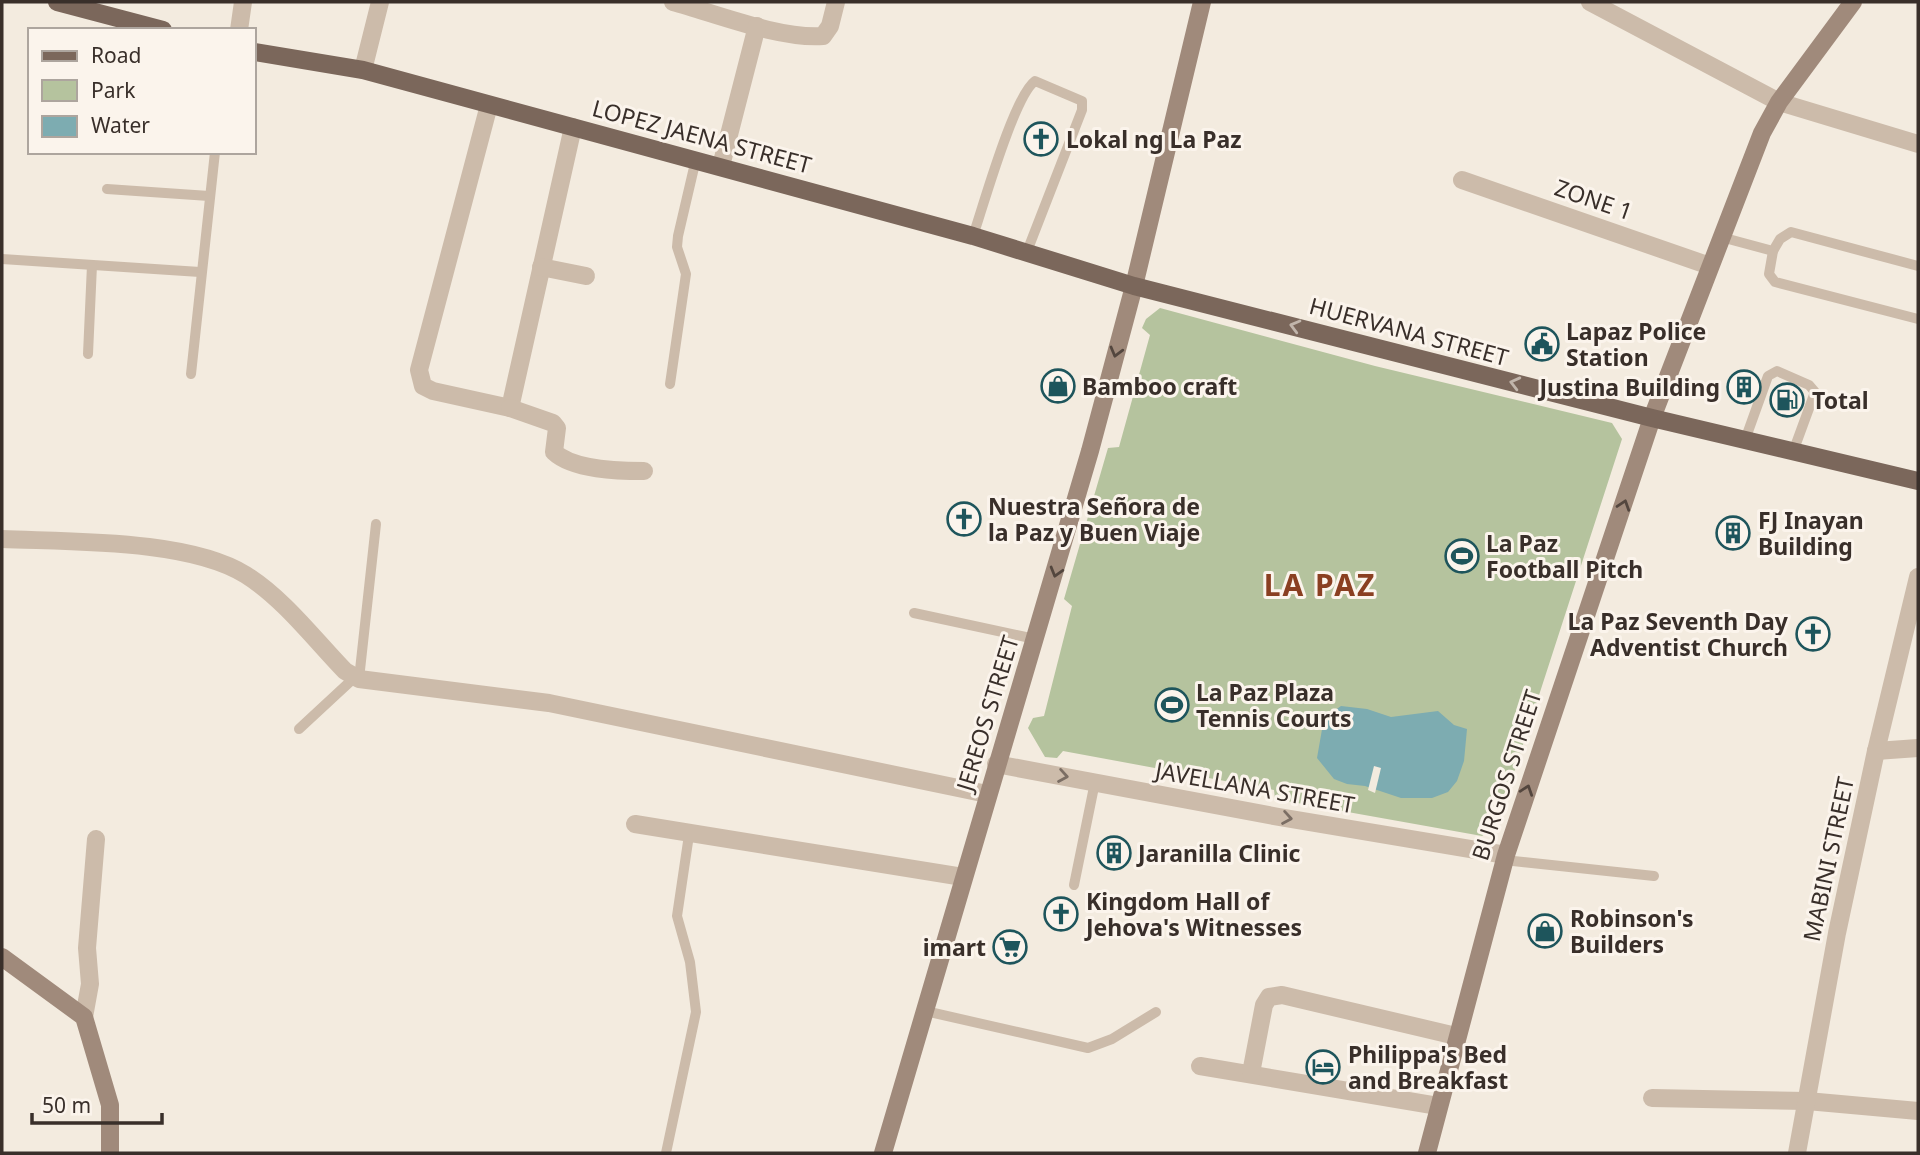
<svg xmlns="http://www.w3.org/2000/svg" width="1920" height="1155" font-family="'Noto Sans',sans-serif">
	<rect width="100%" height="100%" fill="#f3ebdf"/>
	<polygon fill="#b5c39e" points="1160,308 1375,366 1612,423 1622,439 1497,825 1482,836 1275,799 1274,790 1063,751 1057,758 1045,757 1028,728 1033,718 1044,716 1072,606 1064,599 1108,448 1119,447 1150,335 1142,328 1146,319"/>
	<polygon fill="#7dacb1" points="1341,706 1367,709 1391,717 1438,711 1454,725 1467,729 1464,761 1457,781 1448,792 1432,798 1401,798 1365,786 1347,784 1334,779 1317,758 1324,718"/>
	<polygon fill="#f3ebdf" points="1374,766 1381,768 1375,793 1368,790"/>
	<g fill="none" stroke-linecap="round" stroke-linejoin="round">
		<g stroke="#cba" stroke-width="10">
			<polyline points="107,189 209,196"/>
			<path d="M 973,236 C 983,207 1014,96 1035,81 L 1082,101 L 1082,110 L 1026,254"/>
			<polyline points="1721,237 1773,251 1780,239 1791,232 1918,266"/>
			<polyline points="1773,251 1769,274 1775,282 1918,319"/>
			<polyline points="2,259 200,272"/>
			<polyline points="88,354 92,265"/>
			<polyline points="191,374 215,152"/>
			<polyline points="670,384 686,274 677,247 678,236 696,159"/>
			<polyline points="1745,440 1768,376 1777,371 1809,385 1815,392 1793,452"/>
			<polyline points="914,613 1035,639"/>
			<polyline points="359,679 376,524"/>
			<polyline points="299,729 354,678"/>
			<polyline points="1504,860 1654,876"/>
			<polyline points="1074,885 1095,782"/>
			<polyline points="925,1011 1088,1048 1112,1039 1156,1012"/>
			<polyline points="666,1153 696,1012 690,962 677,916 689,835"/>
		</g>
		<g stroke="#cba" stroke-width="18">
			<path d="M 673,2 C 717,14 779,39 823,36 L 830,26 L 836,2"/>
			<polyline points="1590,2 1779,102 1918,144"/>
			<polyline points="239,30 243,2"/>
			<polyline points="363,70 380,2"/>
			<polyline points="489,105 419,370 423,386 433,391 510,408 573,127"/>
			<polyline points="721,166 757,26"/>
			<polyline points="1462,180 1710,266"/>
			<polyline points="541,267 586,276"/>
			<path d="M 510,408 L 553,423 L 557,428 L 554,452 C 573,470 619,471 644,471"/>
			<path d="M 2,539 C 70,542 189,539 246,575 C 284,599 314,639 345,671 L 359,679 L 549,703 L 987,794"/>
			<polyline points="1876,751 1918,748"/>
			<polyline points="996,764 1279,817 1506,855"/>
			<polyline points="635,824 963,877"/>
			<polyline points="84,1017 90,984 87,948 96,839"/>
			<polyline points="1200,1066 1438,1106"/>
			<polyline points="1251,1073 1264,1005 1269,997 1282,995 1456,1036"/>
			<polyline points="1652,1098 1807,1101 1918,1111"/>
			<polyline points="1797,1153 1837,933 1876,751 1918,577"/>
		</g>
		<g stroke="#a08a7b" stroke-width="18">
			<polyline points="2,957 84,1017 110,1105 110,1153"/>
			<polyline points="883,1153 1090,451 1134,286 1202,2"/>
			<polyline points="1427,1153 1506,855 1652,418 1762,133 1779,102 1853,2"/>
		</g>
		<g stroke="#7b675b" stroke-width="18">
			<polyline points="57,2 163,30"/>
			<polyline points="254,52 363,70 973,236 1134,286 1652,418 1918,481"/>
		</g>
	</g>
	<defs><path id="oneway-chevron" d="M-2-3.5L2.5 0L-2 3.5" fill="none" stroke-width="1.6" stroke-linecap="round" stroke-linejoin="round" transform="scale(1.75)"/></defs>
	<g stroke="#c1b5ab">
		<use href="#oneway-chevron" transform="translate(1295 326) rotate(-165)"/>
		<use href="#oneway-chevron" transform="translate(1515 383) rotate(-166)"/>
	</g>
	<g stroke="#53463e">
		<use href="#oneway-chevron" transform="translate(1116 352) rotate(105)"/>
		<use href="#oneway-chevron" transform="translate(1624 505) rotate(-72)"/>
		<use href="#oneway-chevron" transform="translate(1056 572) rotate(106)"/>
		<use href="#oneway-chevron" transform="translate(1527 790) rotate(-71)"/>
	</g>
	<g stroke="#7b6e64">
		<use href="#oneway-chevron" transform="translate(1063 776) rotate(10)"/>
		<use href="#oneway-chevron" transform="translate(1287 818) rotate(10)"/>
	</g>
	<defs>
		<symbol id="church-ring" viewBox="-11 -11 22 22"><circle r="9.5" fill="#fbf4ec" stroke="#1e555c" stroke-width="1.5"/><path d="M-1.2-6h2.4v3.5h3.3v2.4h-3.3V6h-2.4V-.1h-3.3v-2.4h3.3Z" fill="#1e555c"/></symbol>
		<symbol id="civic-ring" viewBox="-11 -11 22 22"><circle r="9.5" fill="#fbf4ec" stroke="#1e555c" stroke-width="1.5"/><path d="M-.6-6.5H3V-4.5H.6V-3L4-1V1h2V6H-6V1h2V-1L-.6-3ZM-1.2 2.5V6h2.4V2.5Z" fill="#1e555c"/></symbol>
		<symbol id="shop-ring" viewBox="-11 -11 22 22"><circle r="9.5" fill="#fbf4ec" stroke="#1e555c" stroke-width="1.5"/><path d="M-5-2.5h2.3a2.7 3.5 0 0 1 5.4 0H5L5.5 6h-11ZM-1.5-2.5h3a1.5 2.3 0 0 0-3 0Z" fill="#1e555c"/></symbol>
		<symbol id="building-ring" viewBox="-11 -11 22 22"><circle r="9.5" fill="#fbf4ec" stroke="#1e555c" stroke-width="1.5"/><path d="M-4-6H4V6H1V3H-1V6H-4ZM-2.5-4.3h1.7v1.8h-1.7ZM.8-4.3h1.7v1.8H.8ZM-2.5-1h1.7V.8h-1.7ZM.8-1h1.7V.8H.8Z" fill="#1e555c"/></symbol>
		<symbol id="fuel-ring" viewBox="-11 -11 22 22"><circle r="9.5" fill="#fbf4ec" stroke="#1e555c" stroke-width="1.5"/><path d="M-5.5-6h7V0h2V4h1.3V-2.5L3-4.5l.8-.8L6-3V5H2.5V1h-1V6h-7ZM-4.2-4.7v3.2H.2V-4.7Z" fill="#1e555c"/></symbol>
		<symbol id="stadium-ring" viewBox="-11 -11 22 22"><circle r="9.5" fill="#fbf4ec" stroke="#1e555c" stroke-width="1.5"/><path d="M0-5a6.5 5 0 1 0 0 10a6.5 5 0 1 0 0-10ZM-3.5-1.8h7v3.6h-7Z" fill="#1e555c"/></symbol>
		<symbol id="supermarket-ring" viewBox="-11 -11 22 22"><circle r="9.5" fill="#fbf4ec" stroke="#1e555c" stroke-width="1.5"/><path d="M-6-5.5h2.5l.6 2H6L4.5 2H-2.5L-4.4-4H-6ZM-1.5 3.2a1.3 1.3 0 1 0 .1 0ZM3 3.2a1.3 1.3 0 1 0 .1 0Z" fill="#1e555c"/></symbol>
		<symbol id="hotel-ring" viewBox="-11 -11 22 22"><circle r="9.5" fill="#fbf4ec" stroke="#1e555c" stroke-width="1.5"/><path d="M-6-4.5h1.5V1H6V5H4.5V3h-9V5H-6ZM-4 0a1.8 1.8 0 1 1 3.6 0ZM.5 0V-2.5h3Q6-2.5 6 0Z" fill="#1e555c"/></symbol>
	</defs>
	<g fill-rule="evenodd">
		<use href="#church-ring" x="1022" y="120" width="38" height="38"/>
		<use href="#civic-ring" x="1523" y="325" width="38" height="38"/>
		<use href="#shop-ring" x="1039" y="367" width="38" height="38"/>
		<use href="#building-ring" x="1725" y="368" width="38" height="38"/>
		<use href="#fuel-ring" x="1768" y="381" width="38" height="38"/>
		<use href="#church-ring" x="945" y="500" width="38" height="38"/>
		<use href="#building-ring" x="1714" y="514" width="38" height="38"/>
		<use href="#stadium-ring" x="1443" y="537" width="38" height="38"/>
		<use href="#church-ring" x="1794" y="615" width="38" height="38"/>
		<use href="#stadium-ring" x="1153" y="686" width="38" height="38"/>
		<use href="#building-ring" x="1095" y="834" width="38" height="38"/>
		<use href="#church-ring" x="1042" y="895" width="38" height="38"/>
		<use href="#shop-ring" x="1526" y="912" width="38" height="38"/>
		<use href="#supermarket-ring" x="991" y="928" width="38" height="38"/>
		<use href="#hotel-ring" x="1304" y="1048" width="38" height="38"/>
	</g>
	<g text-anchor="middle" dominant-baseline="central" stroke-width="6" stroke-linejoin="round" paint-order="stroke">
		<g font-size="23" fill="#392f2a" stroke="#fbf4ec">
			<text transform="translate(702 136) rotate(15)">LOPEZ JAENA STREET</text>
			<text transform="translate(1594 199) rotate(19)">ZONE 1</text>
			<text transform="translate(1409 331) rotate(15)">HUERVANA STREET</text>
			<text transform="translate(987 713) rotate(-73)">JEREOS STREET</text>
			<text transform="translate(1506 775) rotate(-72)">BURGOS STREET</text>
			<text transform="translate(1255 787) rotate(10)">JAVELLANA STREET</text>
			<text transform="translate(1828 859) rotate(-78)">MABINI STREET</text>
		</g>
		<g font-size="23" font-weight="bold" fill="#392f2a" stroke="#fbf4ec" text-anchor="start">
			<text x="1066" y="139">Lokal ng La Paz</text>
			<text x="1566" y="331">Lapaz Police<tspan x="1566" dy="26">Station</tspan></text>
			<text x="1082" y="386">Bamboo craft</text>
			<text x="1720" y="387" text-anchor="end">Justina Building</text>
			<text x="1812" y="400">Total</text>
			<text x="988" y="506">Nuestra Señora de<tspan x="988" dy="26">la Paz y Buen Viaje</tspan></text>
			<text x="1758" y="520">FJ Inayan<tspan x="1758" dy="26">Building</tspan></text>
			<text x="1486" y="543">La Paz<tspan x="1486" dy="26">Football Pitch</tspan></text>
			<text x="1788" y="621" text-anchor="end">La Paz Seventh Day<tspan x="1788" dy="26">Adventist Church</tspan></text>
			<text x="1196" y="692">La Paz Plaza<tspan x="1196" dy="26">Tennis Courts</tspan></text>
			<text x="1138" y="853">Jaranilla Clinic</text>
			<text x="1086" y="901">Kingdom Hall of<tspan x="1086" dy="26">Jehova's Witnesses</tspan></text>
			<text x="1570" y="918">Robinson's<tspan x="1570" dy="26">Builders</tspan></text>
			<text x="986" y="947" text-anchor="end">imart</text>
			<text x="1348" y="1054">Philippa's Bed<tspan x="1348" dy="26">and Breakfast</tspan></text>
		</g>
		<g font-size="30" font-weight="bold" letter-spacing="2" fill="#8a3f21" stroke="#fbf4ec">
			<text x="1320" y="584">LA PAZ</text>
		</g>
	</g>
	<rect width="1920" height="1155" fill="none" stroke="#392f2a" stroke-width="7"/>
	<rect x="28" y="28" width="228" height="126" fill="#fbf4ec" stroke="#ada59e" stroke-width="2"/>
	<rect x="42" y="51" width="35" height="10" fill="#7b675b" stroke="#ada59e" stroke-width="2"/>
	<text x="91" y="63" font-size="21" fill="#392f2a">Road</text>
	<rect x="42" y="80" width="35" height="21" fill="#b5c39e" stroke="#ada59e" stroke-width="2"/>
	<text x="91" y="98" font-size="21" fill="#392f2a">Park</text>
	<rect x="42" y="116" width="35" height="21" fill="#7dacb1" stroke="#ada59e" stroke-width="2"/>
	<text x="91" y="133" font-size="21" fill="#392f2a">Water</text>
	<path d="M32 1113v10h130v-10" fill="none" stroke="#392f2a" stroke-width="3.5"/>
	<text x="42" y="1113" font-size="21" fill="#392f2a" stroke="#fbf4ec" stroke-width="5" paint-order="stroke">50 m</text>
</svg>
